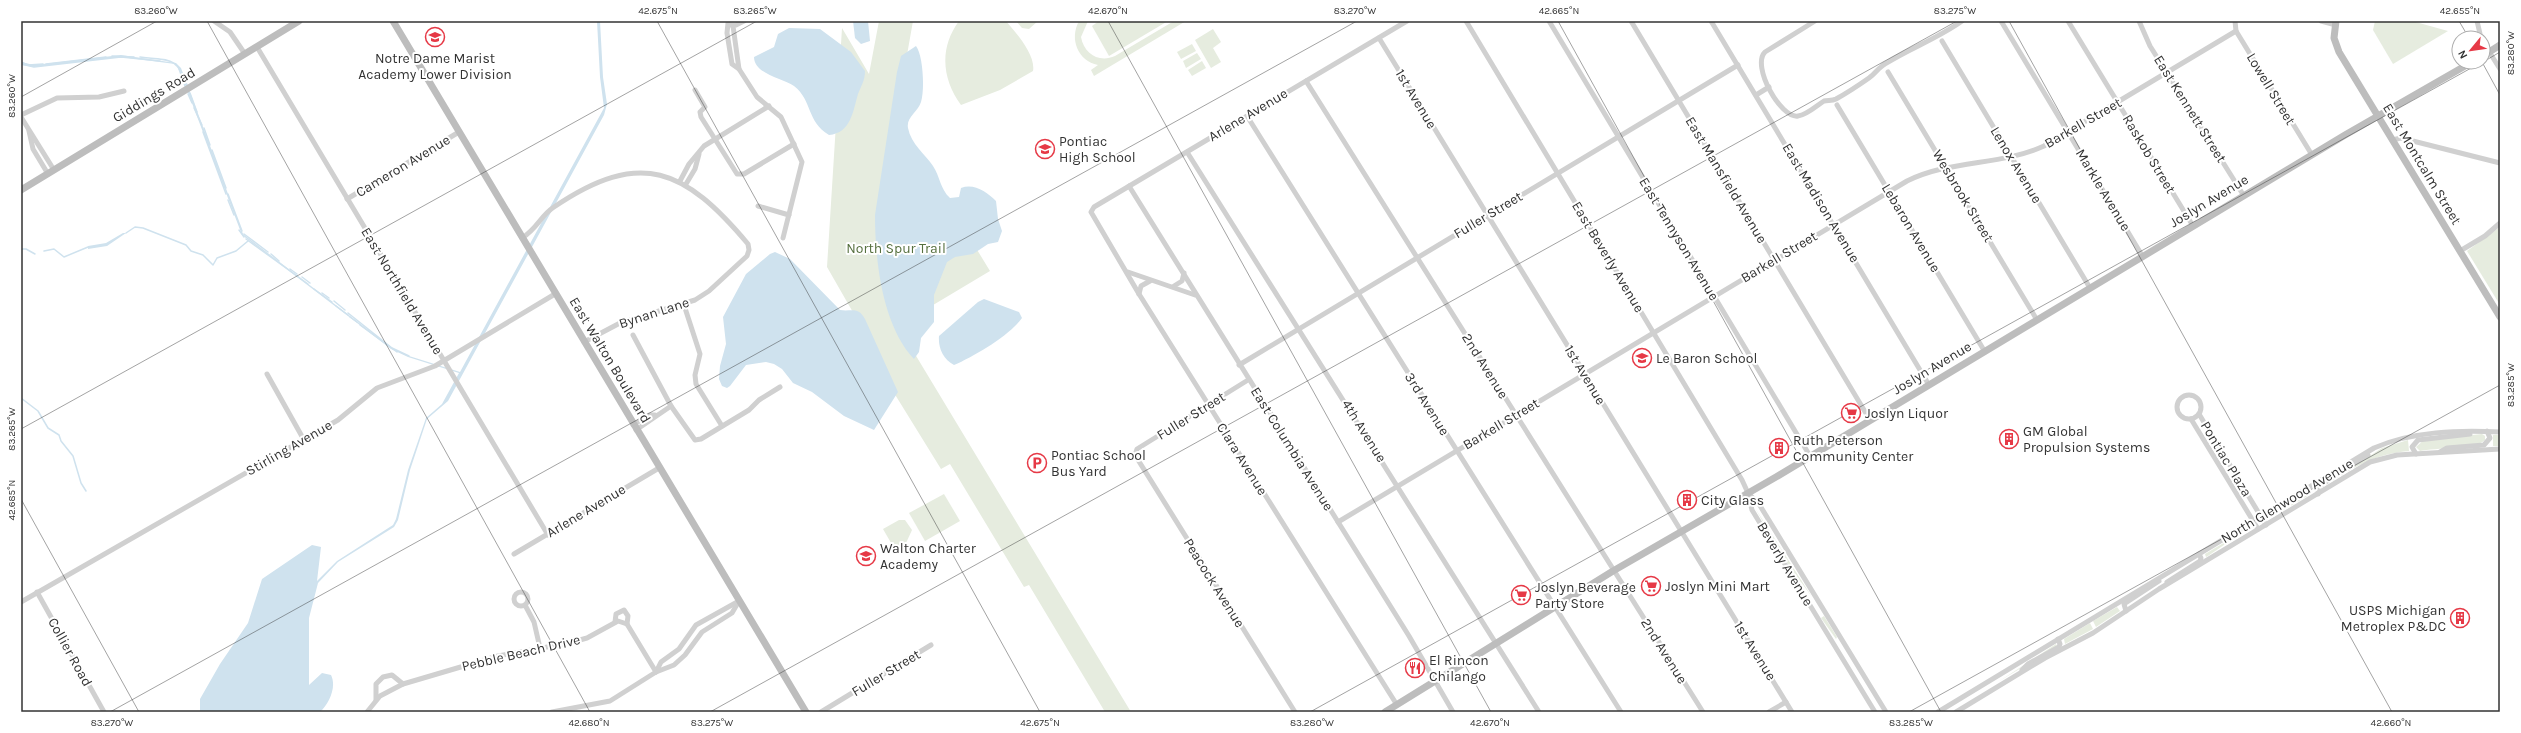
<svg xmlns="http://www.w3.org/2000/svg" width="2521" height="733" font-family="Karla,sans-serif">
	<rect width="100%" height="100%" fill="#fff"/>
	<g fill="#e6ecdf">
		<polygon points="879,21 913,21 896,117 990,271 898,326 1131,712 1105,712 1029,585 1024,587 950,464 941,469 865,346 870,342 827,267 842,28 869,74"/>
		<path d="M 959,21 L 1006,21 C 1016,33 1036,55 1033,71 L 1000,90 L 961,105 C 942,79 939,48 959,21 Z"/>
		<polygon points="1016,21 1038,21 1029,29 1022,28"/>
		<path d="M 1079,21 L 1088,21 L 1081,37 C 1084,54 1099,63 1115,56 L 1174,21 L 1186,21 L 1094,76 L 1091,70 L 1098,65 C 1078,61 1069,39 1079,21 Z"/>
		<polygon points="1099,21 1168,21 1109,56 1092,26"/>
		<polygon points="2375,21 2412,21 2448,31 2393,64 2373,30"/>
		<polygon points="1213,29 1221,42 1213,48 1221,62 1211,68 1195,40"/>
		<polygon points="1192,44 1196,51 1181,59 1177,52"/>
		<polygon points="1197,53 1201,59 1186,68 1183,61"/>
		<polygon points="1202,61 1206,68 1192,76 1188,70"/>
		<polygon points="2500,227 2500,305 2467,251"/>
		<path d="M 2482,434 L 2485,436 L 2485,440 C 2478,448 2434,448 2420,451 L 2416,447 L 2424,440 Z"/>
		<rect x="2493" y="435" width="7" height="11"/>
		<path d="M 2408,440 L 2409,451 C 2372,454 2350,470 2320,489 L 2382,448 Z"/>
		<polygon points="2311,491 2311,494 2272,517"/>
		<polygon points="944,494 960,521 925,541 909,513"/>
		<polygon points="1755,508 1812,597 1789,566"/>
		<polygon points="899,520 905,520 912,530 906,543 909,549 898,555 883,529"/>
		<polygon points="2247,529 2208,556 2206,557 2205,554"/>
		<polygon points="2117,607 2120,611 2096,627 2093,621"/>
		<polygon points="1824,616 1837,637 1836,639 1821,618"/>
		<polygon points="2090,623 2093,629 2065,644 2064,639"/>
		<polygon points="2056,644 2057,646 1998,682"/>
	</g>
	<g fill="#cfe2ee">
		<path d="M 597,21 L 600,21 L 603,77 L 607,104 L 604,115 L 448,401 L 427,419 L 410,470 L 398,520 L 394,527 L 338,562 L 318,583 L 309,618 L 309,685 L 322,673 L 331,675 C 337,687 329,704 320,712 L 200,712 L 200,699 L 220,664 L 248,623 L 262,579 L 312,545 L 321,547 L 317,581 L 337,561 L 393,525 L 396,519 L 408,470 L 426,418 L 442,404 L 459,373 L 408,357 L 391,349 L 242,235 L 179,69 L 175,64 L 121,57 L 34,67 L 22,65 L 21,62 L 34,65 L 121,55 L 176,63 L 181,68 L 243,234 L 392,348 L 409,356 L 460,372 L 604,108 L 600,77 Z"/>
		<polygon points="853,21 868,21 870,41 861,44 855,38"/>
		<path d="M 789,28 L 820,29 L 851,52 L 865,71 C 865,81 861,86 858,94 C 853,111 851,133 829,135 C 806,121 813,101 794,86 C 782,78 754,74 754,57 L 774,47 L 778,34 Z"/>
		<path d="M 916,46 C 923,55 925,89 921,102 C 918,112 906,117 908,128 C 911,144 925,154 933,166 C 940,176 940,189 950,198 L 959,197 L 961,188 C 974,183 987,192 996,201 L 998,219 L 1002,231 L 998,242 L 988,244 L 973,254 L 955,257 L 947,262 L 934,295 L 934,322 L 921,338 L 919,352 L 914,359 C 882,325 875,260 875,215 L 897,72 L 901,56 Z"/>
		<polygon points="123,233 126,233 107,246 88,249 88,246 106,243"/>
		<path d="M 775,252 L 790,259 L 840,310 C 851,312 858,306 865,319 L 898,392 L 874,430 L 844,416 L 812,392 L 793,383 L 782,369 L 774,364 L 766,362 L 746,365 L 730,386 L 727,388 L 722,386 L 719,379 L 720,366 L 726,344 L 723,317 L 746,274 L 770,254 Z"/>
		<path d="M 984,299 L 1019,312 L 1022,318 C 1009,336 974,356 954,365 C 943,359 938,348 939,336 L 978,302 Z"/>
	</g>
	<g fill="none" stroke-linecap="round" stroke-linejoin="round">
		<g stroke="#cfe2ee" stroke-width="1.5">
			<polyline points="112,56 134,57"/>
			<path d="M 140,57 C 169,61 176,55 187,85"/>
			<polyline points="21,62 28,65 43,64"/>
			<polyline points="21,64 34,67 121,57 160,61"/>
			<polyline points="46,64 106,57"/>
			<polyline points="179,69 185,86"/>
			<polyline points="190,93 197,112"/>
			<polyline points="188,94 192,103"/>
			<polyline points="194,108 202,125"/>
			<polyline points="204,128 210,145"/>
			<polyline points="203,132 226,194"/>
			<polyline points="212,150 226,188"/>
			<polyline points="228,194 242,231"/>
			<polyline points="228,200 234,215"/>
			<polyline points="239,230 244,237"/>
			<polyline points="126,233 135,227 143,228 186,245 191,251 203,255 213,265 217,258 236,251 248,241"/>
			<polyline points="244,234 268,252"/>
			<polyline points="246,239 308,284"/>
			<polyline points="21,249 26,249 35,254"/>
			<polyline points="44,251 54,249 64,257 88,247"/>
			<polyline points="271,254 279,261"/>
			<polyline points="290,269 297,274"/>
			<polyline points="302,277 310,283"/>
			<polyline points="314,289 332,302"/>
			<polyline points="322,293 329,298"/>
			<polyline points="334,301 345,310"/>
			<polyline points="336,306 348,315"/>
			<polyline points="348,313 392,348 409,356"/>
			<polyline points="350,317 357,322"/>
			<polyline points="360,325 397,352"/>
			<polyline points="21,398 38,411 48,428 59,435 61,441 73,456 81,483 86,491"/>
		</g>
		<g stroke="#d0d0d0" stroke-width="5">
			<polyline points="214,21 230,32 245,54"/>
			<polyline points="1466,21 1742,480 1748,493 1752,510 1875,712"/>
			<polyline points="1549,21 1810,456"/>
			<polyline points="1631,21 1870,420"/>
			<polyline points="1711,21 1929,385"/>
			<path d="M 1815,21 L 1765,52 C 1751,66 1781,119 1798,116 C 1807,115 1816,106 1824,101 C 1828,100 1832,101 1836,99 C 1847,93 1859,85 1869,78 C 1875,74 1879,67 1885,64 C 1910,48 1937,39 1962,21"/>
			<polyline points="2001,21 2143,257"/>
			<polyline points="2068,21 2193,226"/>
			<polyline points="2139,21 2150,46 2244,196"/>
			<polyline points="2235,21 2236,31 2312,155"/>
			<polyline points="2321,21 2336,25"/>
			<polyline points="2477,21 2481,38"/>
			<polyline points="728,23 727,33 732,64 739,69 757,97 781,117 802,162 783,238"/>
			<polyline points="730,25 736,25 744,21"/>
			<polyline points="733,26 739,69"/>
			<polyline points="1379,38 1792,712"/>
			<polyline points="1942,41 2090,288"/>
			<polyline points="2483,42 2500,69"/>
			<polyline points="257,47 548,535"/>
			<polyline points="1888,72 2037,320"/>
			<polyline points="1306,81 1703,712"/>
			<polyline points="695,90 705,107 700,112 701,117 737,174 744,174 794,144"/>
			<polyline points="1756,95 1769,87"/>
			<polyline points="1837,105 1985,352"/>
			<polyline points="21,115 57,98 99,97 124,91"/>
			<polyline points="1247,116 1621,712"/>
			<polyline points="21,117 54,170"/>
			<polyline points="29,131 33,149 48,174"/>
			<polyline points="2392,140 2401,138 2500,163"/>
			<polyline points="1187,152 1539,712"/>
			<polyline points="680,181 689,164 704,146 769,106"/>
			<polyline points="686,184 695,169 699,154"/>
			<polyline points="1129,186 1409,636 1453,712"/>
			<polyline points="347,199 459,132"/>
			<polyline points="758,206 789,215"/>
			<path d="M 522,238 C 538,228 540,216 554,207 C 641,148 685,169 748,244 L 749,250 L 747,256 L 709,291 L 695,300 L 620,323 L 584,342"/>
			<polyline points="2460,251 2485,236 2500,223"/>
			<polyline points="1128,272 1195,295"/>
			<polyline points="1174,286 1182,281 1184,273"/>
			<polyline points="1139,294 1141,286 1150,281"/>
			<polyline points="684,305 700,354 695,375 696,384 722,426"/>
			<polyline points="633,335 671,406 695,440 701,439 749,410 759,400 780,387"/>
			<polyline points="1239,365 1738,65"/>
			<polyline points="267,374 304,440"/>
			<polyline points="1248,380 1137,449 1135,455 1295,712"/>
			<circle cx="2189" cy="407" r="12"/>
			<polyline points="2199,414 2266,525"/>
			<polyline points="2191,419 2258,529"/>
			<polyline points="633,425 649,415 655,415"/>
			<polyline points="636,430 671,406"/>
			<polyline points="2440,452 2447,448 2484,445 2490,438 2487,431"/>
			<polyline points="2416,454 2412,447 2418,440 2470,434"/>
			<polyline points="1749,494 1759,504 1886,712"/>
			<polyline points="2318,494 2318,487 2368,455"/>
			<path d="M 1338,522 L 1907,181 C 1952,159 2000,166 2044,146 L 2236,31"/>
			<polyline points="514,554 659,468"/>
			<polyline points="2167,582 2200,561 2201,558 2199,554"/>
			<circle cx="521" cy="599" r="7"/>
			<polyline points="37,592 104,712"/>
			<polyline points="21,602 338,420 377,388 435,366 555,294"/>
			<polyline points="525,605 534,622 540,648"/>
			<polyline points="2126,611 2124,604 2159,581"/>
			<polyline points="615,622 616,614 624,610 628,616 627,624"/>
			<polyline points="2022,670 2028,664 2059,647 2060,644 2058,639"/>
			<polyline points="656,672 661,662 679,649 696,625 739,601"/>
			<polyline points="376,700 376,684 383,677 392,675 403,684"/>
			<polyline points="1397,705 1139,294 1091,212 1094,207 1407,21"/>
			<polyline points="367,712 380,696 403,684 498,656 569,643 587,638 618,621 627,624 656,672"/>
			<polyline points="552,712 610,701 656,672 674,665 685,655 702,632 732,613 739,601"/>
			<polyline points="821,712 931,645"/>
			<polyline points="1769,712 1786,702"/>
			<path d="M 1938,712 L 2374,448 C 2412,431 2459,430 2500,432"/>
			<polyline points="1956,712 2045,658 2093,633 2159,589 2370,462 2397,455 2500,449"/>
		</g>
		<g stroke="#bdbdbd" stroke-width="7">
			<polyline points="393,21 806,712"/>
			<polyline points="2336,21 2334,38 2339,52 2500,317"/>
			<polyline points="2483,56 2500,45"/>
			<polyline points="21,190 299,21"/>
			<polyline points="1385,712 1613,571 1776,477 2345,135 2472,62"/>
		</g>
	</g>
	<path fill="none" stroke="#333" stroke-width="1" stroke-opacity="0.45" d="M 207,21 L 590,712M 657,21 L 1040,712M 1108,21 L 1491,712M 1558,21 L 1941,712M 2009,21 L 2392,712M 2459,21 L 2469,38M 2482,62 L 2500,95M 2483,62 L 2500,52M 21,97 L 157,21M 21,429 L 757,21M 21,499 L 139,712M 110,712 L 1357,21M 710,712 L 1957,21M 1310,712 L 2482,62M 1909,712 L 2500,385"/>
	<defs>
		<symbol id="school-ring" viewBox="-11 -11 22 22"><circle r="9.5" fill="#fff" stroke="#e63946" stroke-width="1.5"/><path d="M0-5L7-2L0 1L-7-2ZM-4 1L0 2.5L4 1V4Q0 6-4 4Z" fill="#e63946"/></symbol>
		<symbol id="supermarket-ring" viewBox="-11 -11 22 22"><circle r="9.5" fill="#fff" stroke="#e63946" stroke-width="1.5"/><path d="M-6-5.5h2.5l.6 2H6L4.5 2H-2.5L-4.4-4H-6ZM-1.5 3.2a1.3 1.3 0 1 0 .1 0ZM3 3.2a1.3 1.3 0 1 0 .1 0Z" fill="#e63946"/></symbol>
		<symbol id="building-ring" viewBox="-11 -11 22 22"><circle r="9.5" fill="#fff" stroke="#e63946" stroke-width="1.5"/><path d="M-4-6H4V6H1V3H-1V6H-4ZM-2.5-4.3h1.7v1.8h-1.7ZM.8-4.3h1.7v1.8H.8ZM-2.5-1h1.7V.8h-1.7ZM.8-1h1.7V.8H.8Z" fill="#e63946"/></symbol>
		<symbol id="parking-ring" viewBox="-11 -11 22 22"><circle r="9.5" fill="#fff" stroke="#e63946" stroke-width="1.5"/><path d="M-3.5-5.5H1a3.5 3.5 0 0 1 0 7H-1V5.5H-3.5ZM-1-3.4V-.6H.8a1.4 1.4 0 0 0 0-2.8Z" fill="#e63946"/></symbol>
		<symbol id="restaurant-ring" viewBox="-11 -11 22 22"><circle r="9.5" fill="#fff" stroke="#e63946" stroke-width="1.5"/><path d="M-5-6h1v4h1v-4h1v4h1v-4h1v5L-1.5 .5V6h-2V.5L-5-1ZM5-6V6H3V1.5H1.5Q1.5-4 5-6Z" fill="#e63946"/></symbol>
	</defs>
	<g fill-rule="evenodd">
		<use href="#school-ring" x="424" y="26" width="22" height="22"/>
		<use href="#school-ring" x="1034" y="138" width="22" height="22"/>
		<use href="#school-ring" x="1631" y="347" width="22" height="22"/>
		<use href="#supermarket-ring" x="1840" y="402" width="22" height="22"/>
		<use href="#building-ring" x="1998" y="428" width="22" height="22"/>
		<use href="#building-ring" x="1768" y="437" width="22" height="22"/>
		<use href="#parking-ring" x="1026" y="452" width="22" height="22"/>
		<use href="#building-ring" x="1676" y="489" width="22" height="22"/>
		<use href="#school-ring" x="855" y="545" width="22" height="22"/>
		<use href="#supermarket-ring" x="1640" y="575" width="22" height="22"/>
		<use href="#supermarket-ring" x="1510" y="584" width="22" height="22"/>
		<use href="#building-ring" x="2449" y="607" width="22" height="22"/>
		<use href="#restaurant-ring" x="1404" y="657" width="22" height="22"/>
	</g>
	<g text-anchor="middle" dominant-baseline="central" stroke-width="4" stroke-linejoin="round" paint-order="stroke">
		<g font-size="14" fill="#333" stroke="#fff" text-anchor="start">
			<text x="435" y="58" text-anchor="middle">Notre Dame Marist<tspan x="435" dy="16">Academy Lower Division</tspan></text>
			<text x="1059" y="141">Pontiac<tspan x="1059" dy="16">High School</tspan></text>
			<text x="1656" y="358">Le Baron School</text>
			<text x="1865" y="413">Joslyn Liquor</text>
			<text x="2023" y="431">GM Global<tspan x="2023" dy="16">Propulsion Systems</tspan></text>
			<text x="1793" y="440">Ruth Peterson<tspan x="1793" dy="16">Community Center</tspan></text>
			<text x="1051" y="455">Pontiac School<tspan x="1051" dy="16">Bus Yard</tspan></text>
			<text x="1701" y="500">City Glass</text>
			<text x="880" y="548">Walton Charter<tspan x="880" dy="16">Academy</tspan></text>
			<text x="1665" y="586">Joslyn Mini Mart</text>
			<text x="1535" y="587">Joslyn Beverage<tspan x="1535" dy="16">Party Store</tspan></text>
			<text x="2446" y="610" text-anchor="end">USPS Michigan<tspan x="2446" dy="16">Metroplex P&amp;DC</tspan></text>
			<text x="1429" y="660">El Rincon<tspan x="1429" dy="16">Chilango</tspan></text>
		</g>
		<g font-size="14" fill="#333" stroke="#fff">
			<text transform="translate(2271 89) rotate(59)">Lowell Street</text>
			<text transform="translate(154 95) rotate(-31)">Giddings Road</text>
			<text transform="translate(1416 99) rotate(59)">1st Avenue</text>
			<text transform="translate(2190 109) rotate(58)">East Kennett Street</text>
			<text transform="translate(1248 115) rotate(-31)">Arlene Avenue</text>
			<text transform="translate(2083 123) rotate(-30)">Barkell Street</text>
			<text transform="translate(2149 154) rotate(59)">Raskob Street</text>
			<text transform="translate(2422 164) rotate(59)">East Montcalm Street</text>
			<text transform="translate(2016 165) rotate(59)">Lenox Avenue</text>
			<text transform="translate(403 166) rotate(-31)">Cameron Avenue</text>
			<text transform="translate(1726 180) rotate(59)">East Mansfield Avenue</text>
			<text transform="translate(2103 190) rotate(59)">Markle Avenue</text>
			<text transform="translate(1963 196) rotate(59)">Wesbrook Street</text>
			<text transform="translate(2209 201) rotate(-31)">Joslyn Avenue</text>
			<text transform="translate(1821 203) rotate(59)">East Madison Avenue</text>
			<text transform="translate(1488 215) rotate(-31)">Fuller Street</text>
			<text transform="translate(1911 228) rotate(59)">Lebaron Avenue</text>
			<text transform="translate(1679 239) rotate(59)">East Tennyson Avenue</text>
			<text transform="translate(1608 257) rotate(59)">East Beverly Avenue</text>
			<text transform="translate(1779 257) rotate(-31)">Barkell Street</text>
			<text transform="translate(402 291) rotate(59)">East Northfield Avenue</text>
			<text transform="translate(654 313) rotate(-18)">Bynan Lane</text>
			<text transform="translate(610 360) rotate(59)">East Walton Boulevard</text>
			<text transform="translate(1485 366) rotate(58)">2nd Avenue</text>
			<text transform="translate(1932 368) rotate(-31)">Joslyn Avenue</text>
			<text transform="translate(1585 375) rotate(59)">1st Avenue</text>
			<text transform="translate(1427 404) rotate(58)">3rd Avenue</text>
			<text transform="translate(1191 416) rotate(-32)">Fuller Street</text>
			<text transform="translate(1501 424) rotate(-31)">Barkell Street</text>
			<text transform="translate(1364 431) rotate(58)">4th Avenue</text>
			<text transform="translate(289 448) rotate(-30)">Stirling Avenue</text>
			<text transform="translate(1292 449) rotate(58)">East Columbia Avenue</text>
			<text transform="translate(1242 459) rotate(58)">Clara Avenue</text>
			<text transform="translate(2226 459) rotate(59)">Pontiac Plaza</text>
			<text transform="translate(2287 501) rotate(-31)">North Glenwood Avenue</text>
			<text transform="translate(586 511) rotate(-31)">Arlene Avenue</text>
			<text transform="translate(1785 564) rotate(59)">Beverly Avenue</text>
			<text transform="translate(1214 583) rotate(58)">Peacock Avenue</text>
			<text transform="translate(1664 651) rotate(58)">2nd Avenue</text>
			<text transform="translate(1755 651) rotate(58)">1st Avenue</text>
			<text transform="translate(70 652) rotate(61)">Collier Road</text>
			<text transform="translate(521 653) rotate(-13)">Pebble Beach Drive</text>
			<text transform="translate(886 673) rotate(-31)">Fuller Street</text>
		</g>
		<g font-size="14" fill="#56703f" stroke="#fff">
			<text x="896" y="248">North Spur Trail</text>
		</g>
	</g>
	<rect width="2521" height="733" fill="none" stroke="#ffffff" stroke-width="44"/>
	<g transform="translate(2471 50) rotate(241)"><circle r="19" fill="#ffffff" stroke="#adadad"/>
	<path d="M0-3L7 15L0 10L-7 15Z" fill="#e63946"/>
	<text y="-6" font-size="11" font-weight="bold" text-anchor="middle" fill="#333333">N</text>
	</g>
	<rect x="22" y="22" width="2477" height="689" fill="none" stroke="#333" stroke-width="1.5"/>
	<g font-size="10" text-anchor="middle" fill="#333">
		<text x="156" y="14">83.260°W</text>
		<text x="658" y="14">42.675°N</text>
		<text x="755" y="14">83.265°W</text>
		<text x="1108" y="14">42.670°N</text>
		<text x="1355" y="14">83.270°W</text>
		<text x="1559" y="14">42.665°N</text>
		<text x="1955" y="14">83.275°W</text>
		<text x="2460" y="14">42.655°N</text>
		<text transform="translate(2510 53) rotate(-90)" y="4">83.280°W</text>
		<text transform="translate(11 96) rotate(-90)" y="4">83.260°W</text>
		<text transform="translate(2510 385) rotate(-90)" y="4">83.285°W</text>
		<text transform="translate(11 429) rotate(-90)" y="4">83.265°W</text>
		<text transform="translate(11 500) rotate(-90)" y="4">42.685°N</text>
		<text x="112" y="726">83.270°W</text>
		<text x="589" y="726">42.680°N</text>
		<text x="712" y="726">83.275°W</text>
		<text x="1040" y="726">42.675°N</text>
		<text x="1312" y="726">83.280°W</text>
		<text x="1490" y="726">42.670°N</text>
		<text x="1911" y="726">83.285°W</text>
		<text x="2391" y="726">42.660°N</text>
	</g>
</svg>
